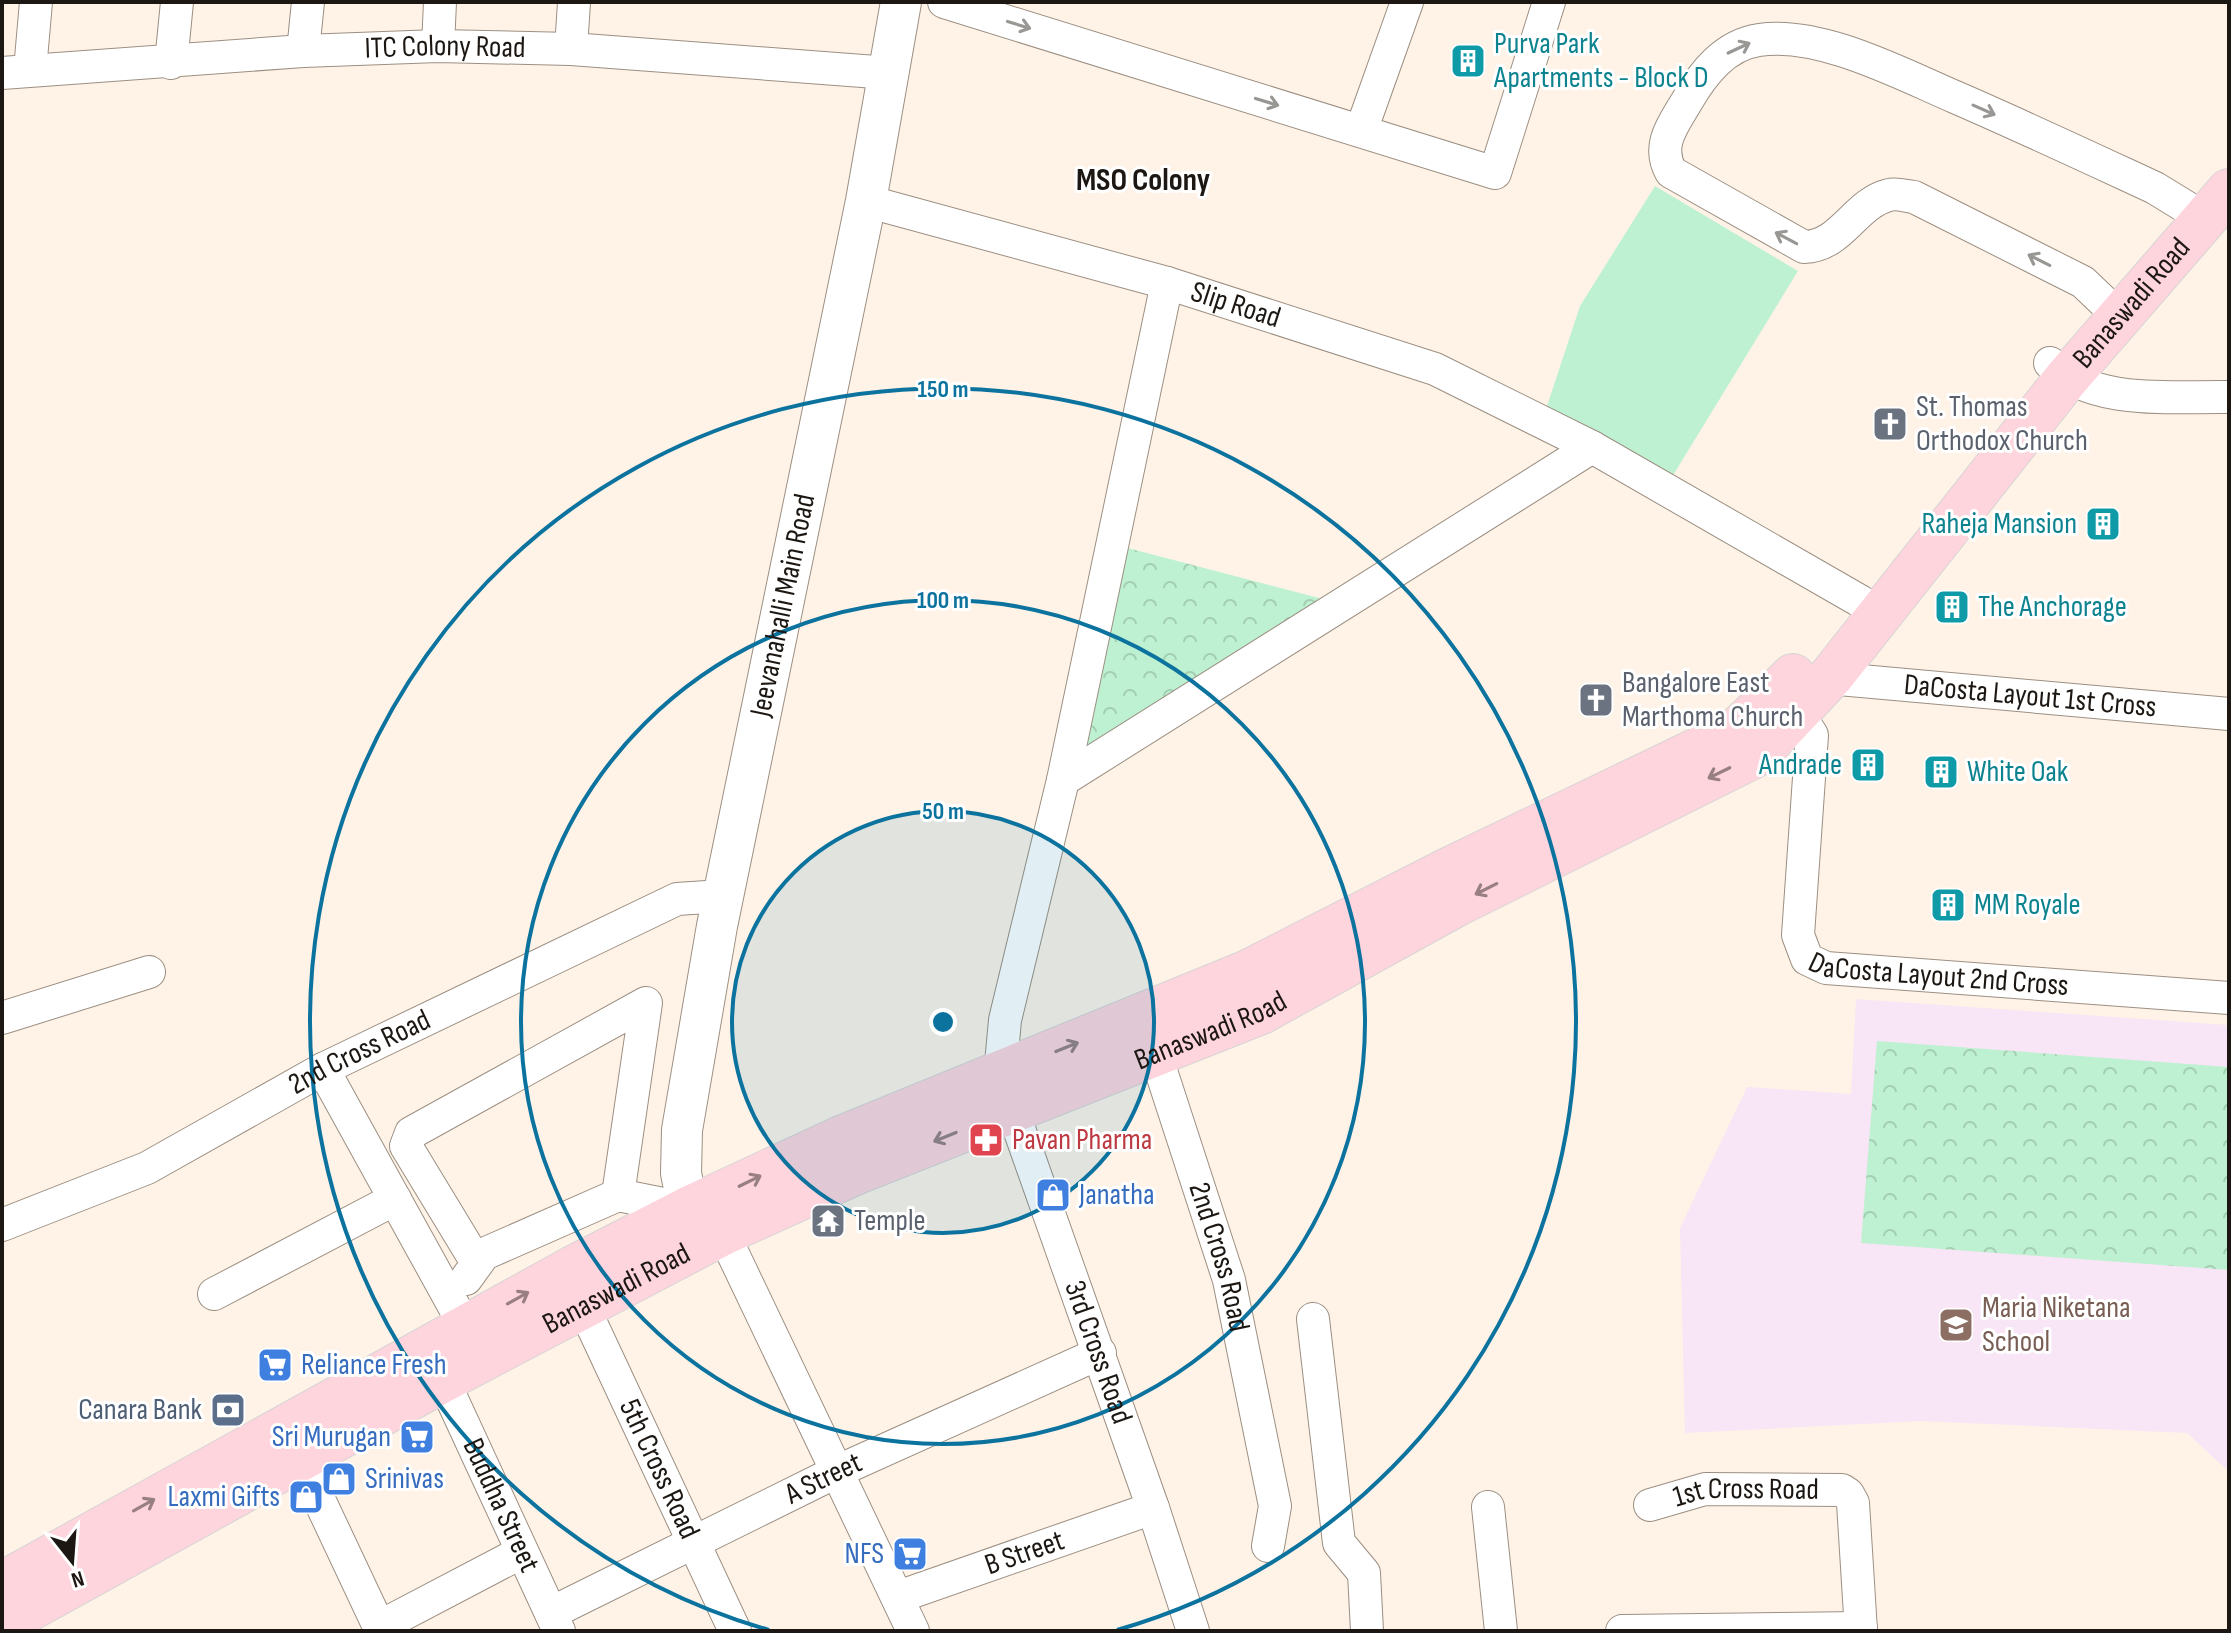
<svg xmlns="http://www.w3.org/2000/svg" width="2231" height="1633" font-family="'Sofia Sans Condensed',sans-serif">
	<defs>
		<pattern id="forest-crowns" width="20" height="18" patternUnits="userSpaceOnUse" patternTransform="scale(2)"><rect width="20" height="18" fill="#bef1d1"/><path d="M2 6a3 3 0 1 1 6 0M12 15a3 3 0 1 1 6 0" fill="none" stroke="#a3ceb2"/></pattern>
	</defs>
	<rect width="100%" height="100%" fill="#fff3e8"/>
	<polygon fill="#f8e5f5" points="1856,999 2229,1025 2229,1472 2187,1433 1921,1421 1685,1433 1680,1228 1747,1087 1851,1094"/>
	<polygon fill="#bef1d1" points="1655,186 1798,271 1672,477 1545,412 1580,306"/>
	<g fill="url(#forest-crowns)">
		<polygon points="1124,547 1323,599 1084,752"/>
		<polygon points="1877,1041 2229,1067 2229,1270 1861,1243"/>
	</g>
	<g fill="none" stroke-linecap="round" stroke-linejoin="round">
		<defs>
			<g id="minor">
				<polyline points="944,2 1495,173 1549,2"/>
				<polyline points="438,46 440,2"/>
				<polyline points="571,49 574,2"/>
				<polyline points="303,51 308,2"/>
				<polyline points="171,63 177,2"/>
				<polyline points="30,70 36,2"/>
				<path id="s1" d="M 2,73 L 303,51 L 438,46 L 571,49 L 889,73"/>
				<polyline points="1361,131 1407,2"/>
				<path id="s2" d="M 866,201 L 1167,283 L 1435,369 L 1592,447"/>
				<path id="s3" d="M 1167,283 L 1063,780 L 1005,1020 L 1000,1075 L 1153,1508 L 1193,1631"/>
				<path d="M 2104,302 L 2083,282 L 1914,197 C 1906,196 1896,193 1889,195 C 1854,204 1842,246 1804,247 L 1671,172 C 1656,145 1673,125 1687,101 C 1703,73 1725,45 1759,40 C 1820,31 1899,73 1955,97 C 2022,126 2088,157 2155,188 L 2186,207"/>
				<path d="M 2050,363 C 2094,406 2171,396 2229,397"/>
				<path id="s4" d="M 1832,675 L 1839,679 L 2229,714"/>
				<path id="s5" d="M 1785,698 L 1797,712 L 1812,735 L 1798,935 L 1807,959 L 1826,968 L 2229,998"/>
				<polyline points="1063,780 1592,447 1860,601 1878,615"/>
				<polyline points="2,1018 149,972"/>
				<path id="s6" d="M 1149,1034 L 1229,1280 L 1275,1506 L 1268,1546"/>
				<polyline points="323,1069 466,1328"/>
				<path id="s7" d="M 2,1225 L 147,1168 L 323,1069 L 677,899 L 722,896"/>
				<polyline points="723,1233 913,1631"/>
				<polyline points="477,1263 406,1146 411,1133 646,1003 618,1195"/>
				<polyline points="466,1279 484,1254 618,1195 688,1209"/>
				<polyline points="214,1294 395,1199"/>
				<path id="s8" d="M 583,1306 L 735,1631"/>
				<polyline points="1313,1319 1339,1543 1364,1573 1367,1631"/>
				<path id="s9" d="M 443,1380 L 559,1631"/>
				<polyline points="300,1459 381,1631"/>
				<path id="s10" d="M 1650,1505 L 1705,1489 L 1842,1490 L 1848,1494 L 1853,1503 L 1861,1631"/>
				<polyline points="1488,1507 1501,1631"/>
				<path id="s11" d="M 898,1597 L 1153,1508"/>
				<path id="s12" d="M 551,1613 L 838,1471 L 1100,1353"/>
				<polyline points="379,1627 522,1552"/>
				<polyline points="1622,1631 1861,1628"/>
			</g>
			<g id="tertiary">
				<path id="s13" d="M 688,1209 L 681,1173 L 682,1130 L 717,926 L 866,201 L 901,2"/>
			</g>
			<g id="primary">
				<polyline points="2,1584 573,1268 688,1209 841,1138 1248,972 1446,871 1735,732 1793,676"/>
				<path id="s14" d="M 2,1624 L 443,1380 L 723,1233 L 857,1172 L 1261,1012 L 1457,904 L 1758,754 L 1832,675 L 2066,379 L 2229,191"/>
			</g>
		</defs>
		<use href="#minor" stroke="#9c8f82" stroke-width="34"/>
		<use href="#tertiary" stroke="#9c8f82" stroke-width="42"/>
		<use href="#primary" stroke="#d6d5d4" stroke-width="46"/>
		<use href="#minor" stroke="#fff" stroke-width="32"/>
		<use href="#tertiary" stroke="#fff" stroke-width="40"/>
		<use href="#primary" stroke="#fed4dd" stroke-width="44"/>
	</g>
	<defs><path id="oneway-shaft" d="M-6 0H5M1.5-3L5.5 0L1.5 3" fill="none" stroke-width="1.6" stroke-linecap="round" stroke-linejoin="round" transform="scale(2)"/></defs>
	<g stroke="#999794">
		<use href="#oneway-shaft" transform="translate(1019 25) rotate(17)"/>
		<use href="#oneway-shaft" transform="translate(1739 48) rotate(-25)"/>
		<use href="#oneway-shaft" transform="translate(1267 102) rotate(17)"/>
		<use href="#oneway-shaft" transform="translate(1984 110) rotate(24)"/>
		<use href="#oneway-shaft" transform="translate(1786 238) rotate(-152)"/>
		<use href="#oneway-shaft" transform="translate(2039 260) rotate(-153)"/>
	</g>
	<g stroke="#987f82">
		<use href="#oneway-shaft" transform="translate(1719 773) rotate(154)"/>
		<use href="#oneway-shaft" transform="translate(1486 889) rotate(153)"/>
		<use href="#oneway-shaft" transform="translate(1067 1047) rotate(-22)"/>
		<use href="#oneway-shaft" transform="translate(945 1137) rotate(158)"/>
		<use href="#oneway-shaft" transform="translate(750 1181) rotate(-26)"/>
		<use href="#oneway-shaft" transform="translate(518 1298) rotate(-29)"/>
		<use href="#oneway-shaft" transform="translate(144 1505) rotate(-29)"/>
	</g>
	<circle cx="943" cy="1022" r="211" fill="#0c739f" fill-opacity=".12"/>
	<g fill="none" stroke="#0c739f" stroke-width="4">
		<circle cx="943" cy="1022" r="211"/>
		<circle cx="943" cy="1022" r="422"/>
		<path d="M769 1630A633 633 0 1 1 1117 1630"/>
	</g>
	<defs>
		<symbol id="building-square" viewBox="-11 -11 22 22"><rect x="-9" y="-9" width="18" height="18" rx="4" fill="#0f9aa8" stroke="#fff"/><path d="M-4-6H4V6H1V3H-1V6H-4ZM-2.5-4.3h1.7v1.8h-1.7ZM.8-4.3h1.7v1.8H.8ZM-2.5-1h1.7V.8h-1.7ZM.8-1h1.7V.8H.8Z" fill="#fff"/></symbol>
		<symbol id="church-square" viewBox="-11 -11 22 22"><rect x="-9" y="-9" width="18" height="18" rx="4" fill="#6b7280" stroke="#fff"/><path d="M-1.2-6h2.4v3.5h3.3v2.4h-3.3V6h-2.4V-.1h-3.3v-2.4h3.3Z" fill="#fff"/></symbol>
		<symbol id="pharmacy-square" viewBox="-11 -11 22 22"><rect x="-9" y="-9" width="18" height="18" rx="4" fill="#e0444e" stroke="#fff"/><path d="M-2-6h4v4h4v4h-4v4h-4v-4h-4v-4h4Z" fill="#fff"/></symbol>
		<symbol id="shop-square" viewBox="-11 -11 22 22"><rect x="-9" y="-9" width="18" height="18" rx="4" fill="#3f7fe0" stroke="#fff"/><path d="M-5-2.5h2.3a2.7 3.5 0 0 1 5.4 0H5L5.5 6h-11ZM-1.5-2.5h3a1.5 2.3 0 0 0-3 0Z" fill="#fff"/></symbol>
		<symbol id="temple-square" viewBox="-11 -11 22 22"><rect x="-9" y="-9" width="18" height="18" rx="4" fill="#6b7280" stroke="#fff"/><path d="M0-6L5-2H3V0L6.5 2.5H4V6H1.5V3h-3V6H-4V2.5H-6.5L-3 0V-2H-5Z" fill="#fff"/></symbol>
		<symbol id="school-square" viewBox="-11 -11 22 22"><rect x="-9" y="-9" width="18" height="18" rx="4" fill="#8d6e63" stroke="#fff"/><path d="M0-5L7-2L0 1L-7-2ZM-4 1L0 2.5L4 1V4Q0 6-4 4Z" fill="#fff"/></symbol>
		<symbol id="supermarket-square" viewBox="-11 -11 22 22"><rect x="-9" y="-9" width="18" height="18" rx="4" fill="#3f7fe0" stroke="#fff"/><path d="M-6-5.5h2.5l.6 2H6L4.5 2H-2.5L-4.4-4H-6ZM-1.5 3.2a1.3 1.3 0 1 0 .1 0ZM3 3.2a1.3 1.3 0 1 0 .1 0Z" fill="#fff"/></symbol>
		<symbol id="bank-square" viewBox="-11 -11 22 22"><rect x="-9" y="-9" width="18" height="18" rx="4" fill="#5c6f8a" stroke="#fff"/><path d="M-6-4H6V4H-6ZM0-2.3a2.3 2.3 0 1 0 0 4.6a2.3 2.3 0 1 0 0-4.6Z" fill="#fff"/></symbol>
	</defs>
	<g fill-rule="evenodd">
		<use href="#building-square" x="1448" y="41" width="40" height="40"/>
		<use href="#church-square" x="1870" y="404" width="40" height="40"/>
		<use href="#building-square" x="2083" y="504" width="40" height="40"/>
		<use href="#building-square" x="1932" y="587" width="40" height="40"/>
		<use href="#church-square" x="1576" y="680" width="40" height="40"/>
		<use href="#building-square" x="1848" y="745" width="40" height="40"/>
		<use href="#building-square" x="1921" y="752" width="40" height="40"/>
		<use href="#building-square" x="1928" y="885" width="40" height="40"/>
		<use href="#pharmacy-square" x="966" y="1120" width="40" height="40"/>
		<use href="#shop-square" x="1033" y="1175" width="40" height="40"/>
		<use href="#temple-square" x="808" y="1201" width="40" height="40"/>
		<use href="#school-square" x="1936" y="1305" width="40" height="40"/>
		<use href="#supermarket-square" x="255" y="1345" width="40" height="40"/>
		<use href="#bank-square" x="208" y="1390" width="40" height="40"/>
		<use href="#supermarket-square" x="397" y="1417" width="40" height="40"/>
		<use href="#shop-square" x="319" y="1459" width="40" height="40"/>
		<use href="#shop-square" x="286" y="1477" width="40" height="40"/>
		<use href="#supermarket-square" x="890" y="1534" width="40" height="40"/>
	</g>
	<g text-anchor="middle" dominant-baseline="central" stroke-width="6" stroke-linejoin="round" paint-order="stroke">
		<g font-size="30" fill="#0d838f" stroke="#fff" text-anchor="start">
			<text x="1494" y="44">Purva Park<tspan x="1494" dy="34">Apartments - Block D</tspan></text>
			<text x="2077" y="524" text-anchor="end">Raheja Mansion</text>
			<text x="1978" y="607">The Anchorage</text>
			<text x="1842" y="765" text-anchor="end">Andrade</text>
			<text x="1967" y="772">White Oak</text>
			<text x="1974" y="905">MM Royale</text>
		</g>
		<g font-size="30" fill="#1c1712" stroke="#fff">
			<text stroke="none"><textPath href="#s1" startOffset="444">ITC Colony Road</textPath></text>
			<text stroke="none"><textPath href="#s14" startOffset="2548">Banaswadi Road</textPath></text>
			<text stroke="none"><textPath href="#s2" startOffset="384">Slip Road</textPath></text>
			<text stroke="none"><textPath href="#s13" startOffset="614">Jeevanahalli Main Road</textPath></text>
			<text stroke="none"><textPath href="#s4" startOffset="200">DaCosta Layout 1st Cross</textPath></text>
			<text stroke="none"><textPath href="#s5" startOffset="406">DaCosta Layout 2nd Cross</textPath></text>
			<text stroke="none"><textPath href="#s14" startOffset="1348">Banaswadi Road</textPath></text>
			<text stroke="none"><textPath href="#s7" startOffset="398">2nd Cross Road</textPath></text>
			<text stroke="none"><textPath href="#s6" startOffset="234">2nd Cross Road</textPath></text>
			<text stroke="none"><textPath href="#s14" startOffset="700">Banaswadi Road</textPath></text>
			<text stroke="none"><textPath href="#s3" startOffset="1104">3rd Cross Road</textPath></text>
			<text stroke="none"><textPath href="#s8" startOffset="180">5th Cross Road</textPath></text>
			<text stroke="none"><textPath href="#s12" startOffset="304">A Street</textPath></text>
			<text stroke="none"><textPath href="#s10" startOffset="98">1st Cross Road</textPath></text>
			<text stroke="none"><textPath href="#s9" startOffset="138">Buddha Street</textPath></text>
			<text stroke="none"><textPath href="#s11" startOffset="134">B Street</textPath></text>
		</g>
		<g font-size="30" fill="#5b616d" stroke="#fff" text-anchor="start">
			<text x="1916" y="407">St. Thomas<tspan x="1916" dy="34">Orthodox Church</tspan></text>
			<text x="1622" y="683">Bangalore East<tspan x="1622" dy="34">Marthoma Church</tspan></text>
			<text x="854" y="1221">Temple</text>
		</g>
		<g font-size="30" fill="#be3a42" stroke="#fff" text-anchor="start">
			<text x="1012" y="1140">Pavan Pharma</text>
		</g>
		<g font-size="30" fill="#366cbe" stroke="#fff" text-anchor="start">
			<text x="1079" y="1195">Janatha</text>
			<text x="301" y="1365">Reliance Fresh</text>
			<text x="391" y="1437" text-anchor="end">Sri Murugan</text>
			<text x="365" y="1479">Srinivas</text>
			<text x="280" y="1497" text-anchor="end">Laxmi Gifts</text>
			<text x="884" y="1554" text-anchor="end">NFS</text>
		</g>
		<g font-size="30" fill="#785e54" stroke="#fff" text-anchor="start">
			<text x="1982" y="1308">Maria Niketana<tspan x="1982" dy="34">School</tspan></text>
		</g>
		<g font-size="30" fill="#4e5e75" stroke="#fff" text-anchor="end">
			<text x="202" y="1410">Canara Bank</text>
		</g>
		<g font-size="32" font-weight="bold" fill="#1c1712" stroke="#fff">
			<text x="1143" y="180">MSO Colony</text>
		</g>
	</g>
	<circle cx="943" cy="1022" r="12" fill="#0c739f" stroke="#fff" stroke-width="4"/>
	<g font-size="24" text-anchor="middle" font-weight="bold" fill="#0c739f" stroke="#fff" stroke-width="6" stroke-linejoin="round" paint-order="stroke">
		<text x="943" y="397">150 m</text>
		<text x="943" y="608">100 m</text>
		<text x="943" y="819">50 m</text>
	</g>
	<rect width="2231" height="1633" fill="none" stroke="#1c1712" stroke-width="8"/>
	<g transform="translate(72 1561) rotate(163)" stroke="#ffffff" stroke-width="6" paint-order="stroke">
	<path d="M0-6L14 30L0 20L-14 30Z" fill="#1c1712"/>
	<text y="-12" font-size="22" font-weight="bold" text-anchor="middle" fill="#1c1712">N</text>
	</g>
</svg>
